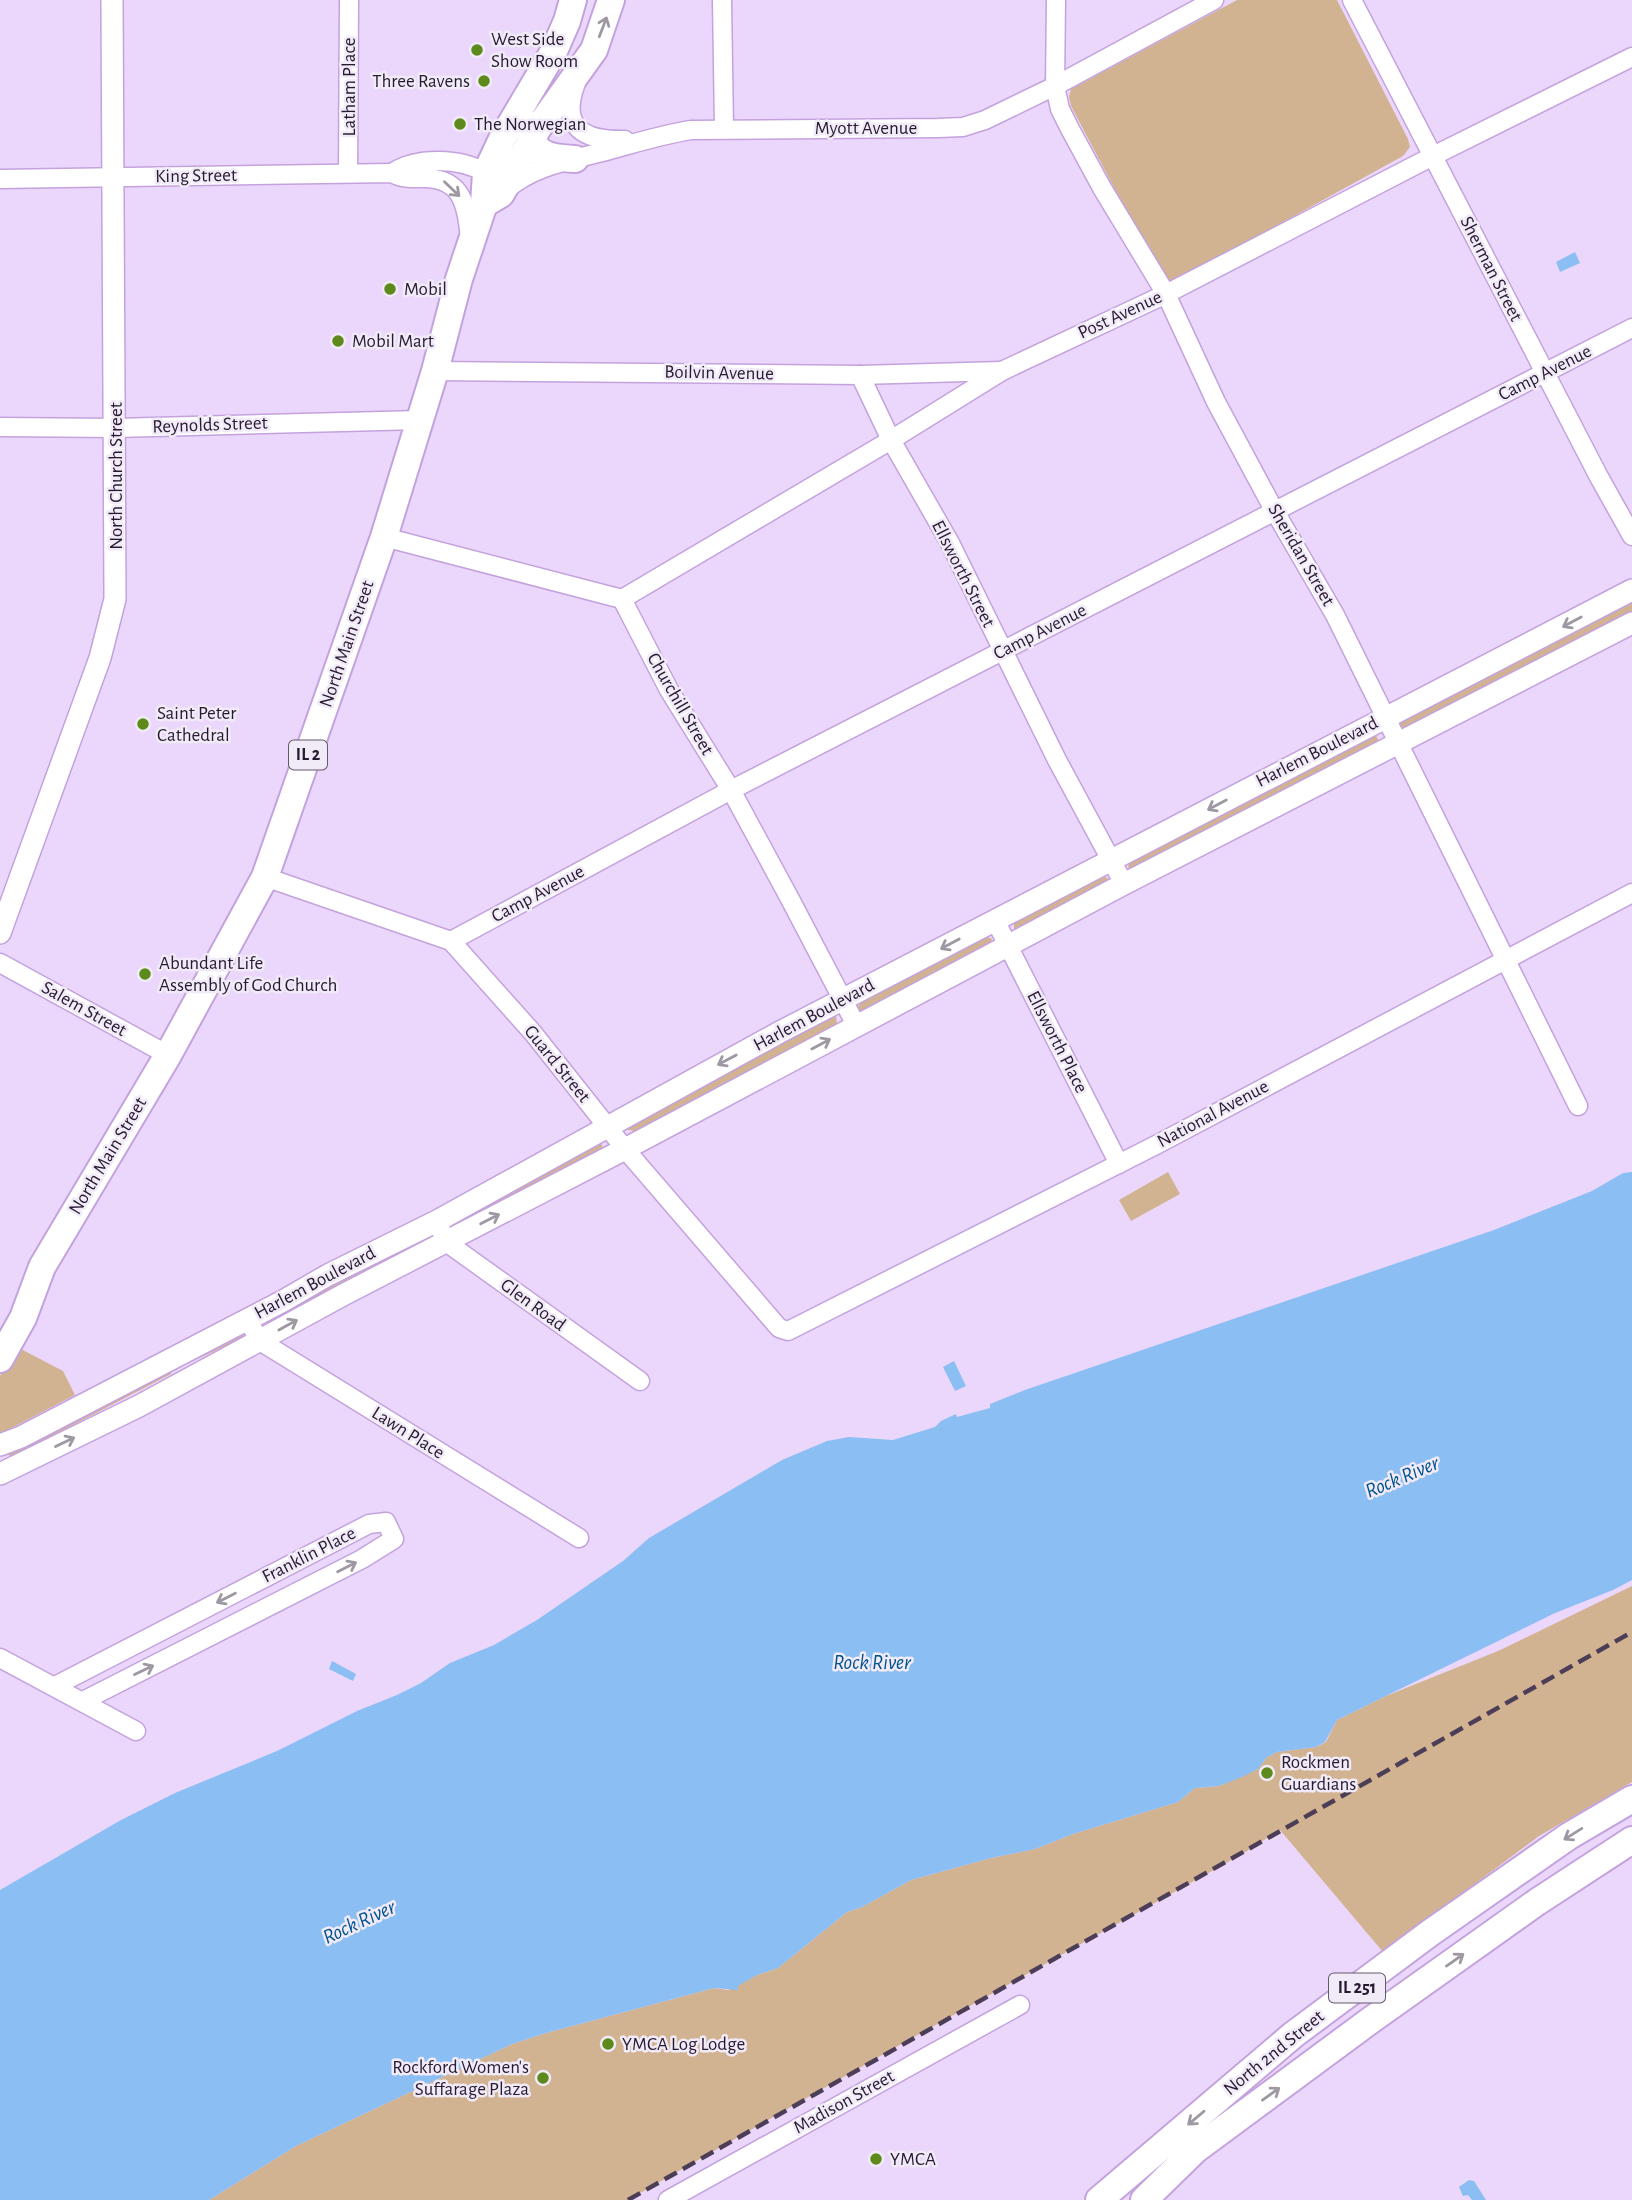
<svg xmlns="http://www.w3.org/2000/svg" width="1632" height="2200" font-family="'Alegreya Sans',sans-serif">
	<rect width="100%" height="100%" fill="#ebd7fc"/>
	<g fill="#d2b391">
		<polygon points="1237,0 1337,0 1408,139 1410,147 1403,156 1176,281 1168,281 1161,277 1071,106 1069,97 1071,89"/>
		<polygon points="1632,599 1632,612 1406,728 1401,730 1398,727 1399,723"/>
		<polygon points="1375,734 1379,741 1376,744 1131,870 1128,867 1129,863"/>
		<polygon points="1103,875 1108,879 1107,884 1018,931 1014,930 1014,923"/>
		<polygon points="986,936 992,939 991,943 865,1011 860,1011 858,1007 862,1000"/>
		<polygon points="831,1016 836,1016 837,1024 635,1131 628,1130 626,1127"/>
		<polygon points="597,1142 601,1143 603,1148 600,1151 460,1223 453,1220"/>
		<polygon points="1168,1172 1180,1194 1131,1221 1119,1200"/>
		<polygon points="428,1230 435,1234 433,1237 271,1323 265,1322"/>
		<polygon points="244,1332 243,1338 184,1365 183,1362"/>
		<polygon points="17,1347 63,1371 75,1395 0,1434 0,1376"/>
		<polygon points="172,1368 171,1374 12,1457 7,1454 8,1451"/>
		<polygon points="1632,1586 1632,1782 1539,1836 1383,1952 1280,1830 1239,1856 898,2046 628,2200 209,2200 296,2146 512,2044 546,2033 714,1988 728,1990 757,1975 778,1968 847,1912 862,1907 911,1880 991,1858 1035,1849 1073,1834 1178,1802 1195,1788 1219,1786 1258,1769 1266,1758 1277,1752 1316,1747 1326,1742 1337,1720 1386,1696 1498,1651"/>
	</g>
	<g fill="#8bbef2">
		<polygon points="1575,252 1580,263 1560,272 1556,262"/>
		<polygon points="1632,1172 1632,1580 1613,1590 1555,1613 1337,1720 1325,1742 1316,1747 1277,1752 1266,1758 1258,1769 1242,1777 1219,1786 1195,1788 1178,1802 1073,1834 1035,1849 991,1858 911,1880 862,1907 847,1912 778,1968 757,1975 738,1986 738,1990 714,1988 546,2033 512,2044 296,2146 209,2200 0,2200 0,1890 121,1820 175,1793 277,1751 357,1711 397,1695 421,1683 450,1663 494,1645 537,1620 623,1561 649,1538 782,1460 827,1441 849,1437 893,1440 935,1427 941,1421 956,1414 957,1417 990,1408 990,1404 1025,1390 1494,1230 1592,1191 1623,1173"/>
		<polygon points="954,1361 966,1386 955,1391 943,1367"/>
		<polygon points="332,1661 356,1674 353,1681 329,1669"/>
		<polygon points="1469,2180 1474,2181 1486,2200 1472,2200 1468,2195 1463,2196 1459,2187"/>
	</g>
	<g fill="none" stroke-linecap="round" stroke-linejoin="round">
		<defs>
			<g id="minor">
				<polyline points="722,0 724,129"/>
				<polyline points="1056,0 1055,86 1060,109 1070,129 1102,188 1166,294 1216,402 1274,510 1335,615 1578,1106"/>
				<polyline points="1352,0 1599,477 1632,536"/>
				<path d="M 576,83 C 559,128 584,141 625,140"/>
				<polyline points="348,173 349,0"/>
				<path d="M 392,173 C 417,156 461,158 486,173"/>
				<path d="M 0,179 L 392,173 C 403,179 413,178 425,178 C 463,179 466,205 470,237"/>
				<path d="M 507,189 C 534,166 568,161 602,152 C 632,144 660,135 691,130 L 938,128 L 963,127 L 985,120 L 1055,86 L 1214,0"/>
				<polyline points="435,371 860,375 1002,371"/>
				<polyline points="860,375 891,440 950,543 1057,760 1124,884"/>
				<polyline points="0,427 116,428 420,420"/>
				<polyline points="384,537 622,599 669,690 731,790 790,899 856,1025"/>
				<polyline points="622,599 891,440 1002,371 1166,294 1433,156 1632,57"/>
				<polyline points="265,877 451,941 533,1033 625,1149 779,1328 788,1331 1156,1145 1632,893"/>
				<polyline points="995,920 1119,1164"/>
				<polyline points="451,941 731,790 1632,328"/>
				<polyline points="0,963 168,1055"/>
				<polyline points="437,1221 446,1242 640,1381"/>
				<polyline points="247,1319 260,1341 579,1538"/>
				<polyline points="0,1658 136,1731"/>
				<polyline points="55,1686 369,1524 386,1522 394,1539 362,1559 83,1701"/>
				<polyline points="668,2200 1020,2005"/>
			</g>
			<g id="tertiary">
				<polyline points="0,933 100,658 115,599 112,0"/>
				<polyline points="0,1445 21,1437 283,1301 328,1275 437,1221 780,1032 1632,590"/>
				<polyline points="0,1474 139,1406 343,1295 625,1149 1124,884 1632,623"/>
			</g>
			<g id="primary">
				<path d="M 529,125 C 531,155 549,158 575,159"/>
				<polyline points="484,204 501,194 538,128 594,50 611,0"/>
				<polyline points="0,1359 23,1318 42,1267 168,1055 265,877 384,537 435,371 459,279 484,204 486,173 503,137 554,51 567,21 573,0"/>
				<polyline points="1099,2200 1293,2035 1430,1933 1569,1836 1632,1799"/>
				<polyline points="1144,2200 1195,2150 1371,2020 1537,1902 1632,1840"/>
			</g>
		</defs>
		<use href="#minor" stroke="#c4a2de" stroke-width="21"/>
		<use href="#tertiary" stroke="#c4a2de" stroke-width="24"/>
		<use href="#primary" stroke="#c4a2de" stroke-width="30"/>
		<use href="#minor" stroke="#fff" stroke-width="18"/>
		<use href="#tertiary" stroke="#fff" stroke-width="21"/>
		<use href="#primary" stroke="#fff" stroke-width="26"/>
		<polyline stroke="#4c3e57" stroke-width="4.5" stroke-dasharray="14 7" stroke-linecap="butt" points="628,2200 1632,1632"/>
	</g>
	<defs><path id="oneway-shaft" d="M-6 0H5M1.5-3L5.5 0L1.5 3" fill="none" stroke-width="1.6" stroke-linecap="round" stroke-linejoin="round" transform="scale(1.75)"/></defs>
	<g stroke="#9e98a2">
		<use href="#oneway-shaft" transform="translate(603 27) rotate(-69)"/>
		<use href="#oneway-shaft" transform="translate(452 189) rotate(44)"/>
		<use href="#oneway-shaft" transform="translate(1572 622) rotate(152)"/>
		<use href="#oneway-shaft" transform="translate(1217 805) rotate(152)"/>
		<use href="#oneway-shaft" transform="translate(950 944) rotate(152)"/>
		<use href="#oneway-shaft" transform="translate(821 1044) rotate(-28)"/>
		<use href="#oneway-shaft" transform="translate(727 1060) rotate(152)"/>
		<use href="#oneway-shaft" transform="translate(490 1219) rotate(-27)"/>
		<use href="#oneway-shaft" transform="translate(288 1325) rotate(-29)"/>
		<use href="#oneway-shaft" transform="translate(65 1442) rotate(-26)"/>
		<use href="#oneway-shaft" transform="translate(347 1567) rotate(-27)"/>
		<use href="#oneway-shaft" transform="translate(226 1598) rotate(153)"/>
		<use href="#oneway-shaft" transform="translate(144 1670) rotate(-26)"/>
		<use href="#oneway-shaft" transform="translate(1573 1834) rotate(148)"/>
		<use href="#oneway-shaft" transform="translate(1455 1960) rotate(-35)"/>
		<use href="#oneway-shaft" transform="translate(1271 2094) rotate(-36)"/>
		<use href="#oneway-shaft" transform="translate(1196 2118) rotate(140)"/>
	</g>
	<g fill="#5e8a1b" stroke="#f1eaf7" stroke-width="2.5">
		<circle cx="477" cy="50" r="7"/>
		<circle cx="484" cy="81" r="7"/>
		<circle cx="460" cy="124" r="7"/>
		<circle cx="390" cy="289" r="7"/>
		<circle cx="338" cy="341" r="7"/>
		<circle cx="143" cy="724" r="7"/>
		<circle cx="145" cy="974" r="7"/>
		<circle cx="1267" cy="1773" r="7"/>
		<circle cx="608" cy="2044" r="7"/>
		<circle cx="543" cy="2078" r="7"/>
		<circle cx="876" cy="2159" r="7"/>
	</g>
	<g text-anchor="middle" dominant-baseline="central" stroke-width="5" stroke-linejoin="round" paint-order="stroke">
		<g fill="#f1eaf7" stroke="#64586c" stroke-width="2">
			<rect x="289" y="740.5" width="38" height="29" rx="5"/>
			<rect x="1329" y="1973.5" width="56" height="29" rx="5"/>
		</g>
		<g font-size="18" font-weight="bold" fill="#271a31">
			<text x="308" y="755">IL 2</text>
			<text x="1357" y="1988">IL 251</text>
		</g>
		<g font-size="19" fill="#271a31" stroke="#f1eaf7" text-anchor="start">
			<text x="491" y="39">West Side<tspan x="491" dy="22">Show Room</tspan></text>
			<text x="470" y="81" text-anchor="end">Three Ravens</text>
			<text x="474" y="124">The Norwegian</text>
			<text x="404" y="289">Mobil</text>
			<text x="352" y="341">Mobil Mart</text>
			<text x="157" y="713">Saint Peter<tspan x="157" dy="22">Cathedral</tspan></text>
			<text x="159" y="963">Abundant Life<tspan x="159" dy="22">Assembly of God Church</tspan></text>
			<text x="1281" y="1762">Rockmen<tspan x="1281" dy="22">Guardians</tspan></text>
			<text x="622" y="2044">YMCA Log Lodge</text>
			<text x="529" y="2067" text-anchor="end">Rockford Women's<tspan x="529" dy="22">Suffarage Plaza</tspan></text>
			<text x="890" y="2159">YMCA</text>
		</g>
		<g font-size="19" fill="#271a31" stroke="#f1eaf7">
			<text transform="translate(349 87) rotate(-90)">Latham Place</text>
			<text x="866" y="128">Myott Avenue</text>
			<text transform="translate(196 176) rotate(-1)">King Street</text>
			<text transform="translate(1491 269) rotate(63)">Sherman Street</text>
			<text transform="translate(1120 315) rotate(-25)">Post Avenue</text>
			<text transform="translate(719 373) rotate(1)">Boilvin Avenue</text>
			<text transform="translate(1545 373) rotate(-27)">Camp Avenue</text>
			<text transform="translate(210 425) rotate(-2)">Reynolds Street</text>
			<text transform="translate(116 476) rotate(-90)">North Church Street</text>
			<text transform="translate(1301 555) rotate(60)">Sheridan Street</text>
			<text transform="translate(963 574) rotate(63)">Ellsworth Street</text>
			<text transform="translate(1040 632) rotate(-27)">Camp Avenue</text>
			<text transform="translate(347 644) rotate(-71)">North Main Street</text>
			<text transform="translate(680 704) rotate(60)">Churchill Street</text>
			<text transform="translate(1317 752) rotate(-27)">Harlem Boulevard</text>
			<text transform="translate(538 894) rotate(-28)">Camp Avenue</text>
			<text transform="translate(84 1009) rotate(29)">Salem Street</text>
			<text transform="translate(814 1015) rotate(-28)">Harlem Boulevard</text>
			<text transform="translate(1057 1042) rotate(63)">Ellsworth Place</text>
			<text transform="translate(557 1064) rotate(51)">Guard Street</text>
			<text transform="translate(1213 1114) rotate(-28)">National Avenue</text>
			<text transform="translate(108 1156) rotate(-59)">North Main Street</text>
			<text transform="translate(315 1283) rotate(-28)">Harlem Boulevard</text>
			<text transform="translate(533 1305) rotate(36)">Glen Road</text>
			<text transform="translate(408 1433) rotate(32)">Lawn Place</text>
			<text transform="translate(309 1555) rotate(-27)">Franklin Place</text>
			<text transform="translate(1274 2053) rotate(-39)">North 2nd Street</text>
			<text transform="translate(844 2102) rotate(-29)">Madison Street</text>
		</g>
		<g font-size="21" font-style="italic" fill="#005290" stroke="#f1eaf7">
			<text transform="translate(1402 1477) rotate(-23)">Rock River</text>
			<text x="872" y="1662">Rock River</text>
			<text transform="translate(359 1922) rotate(-25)">Rock River</text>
		</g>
	</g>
</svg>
